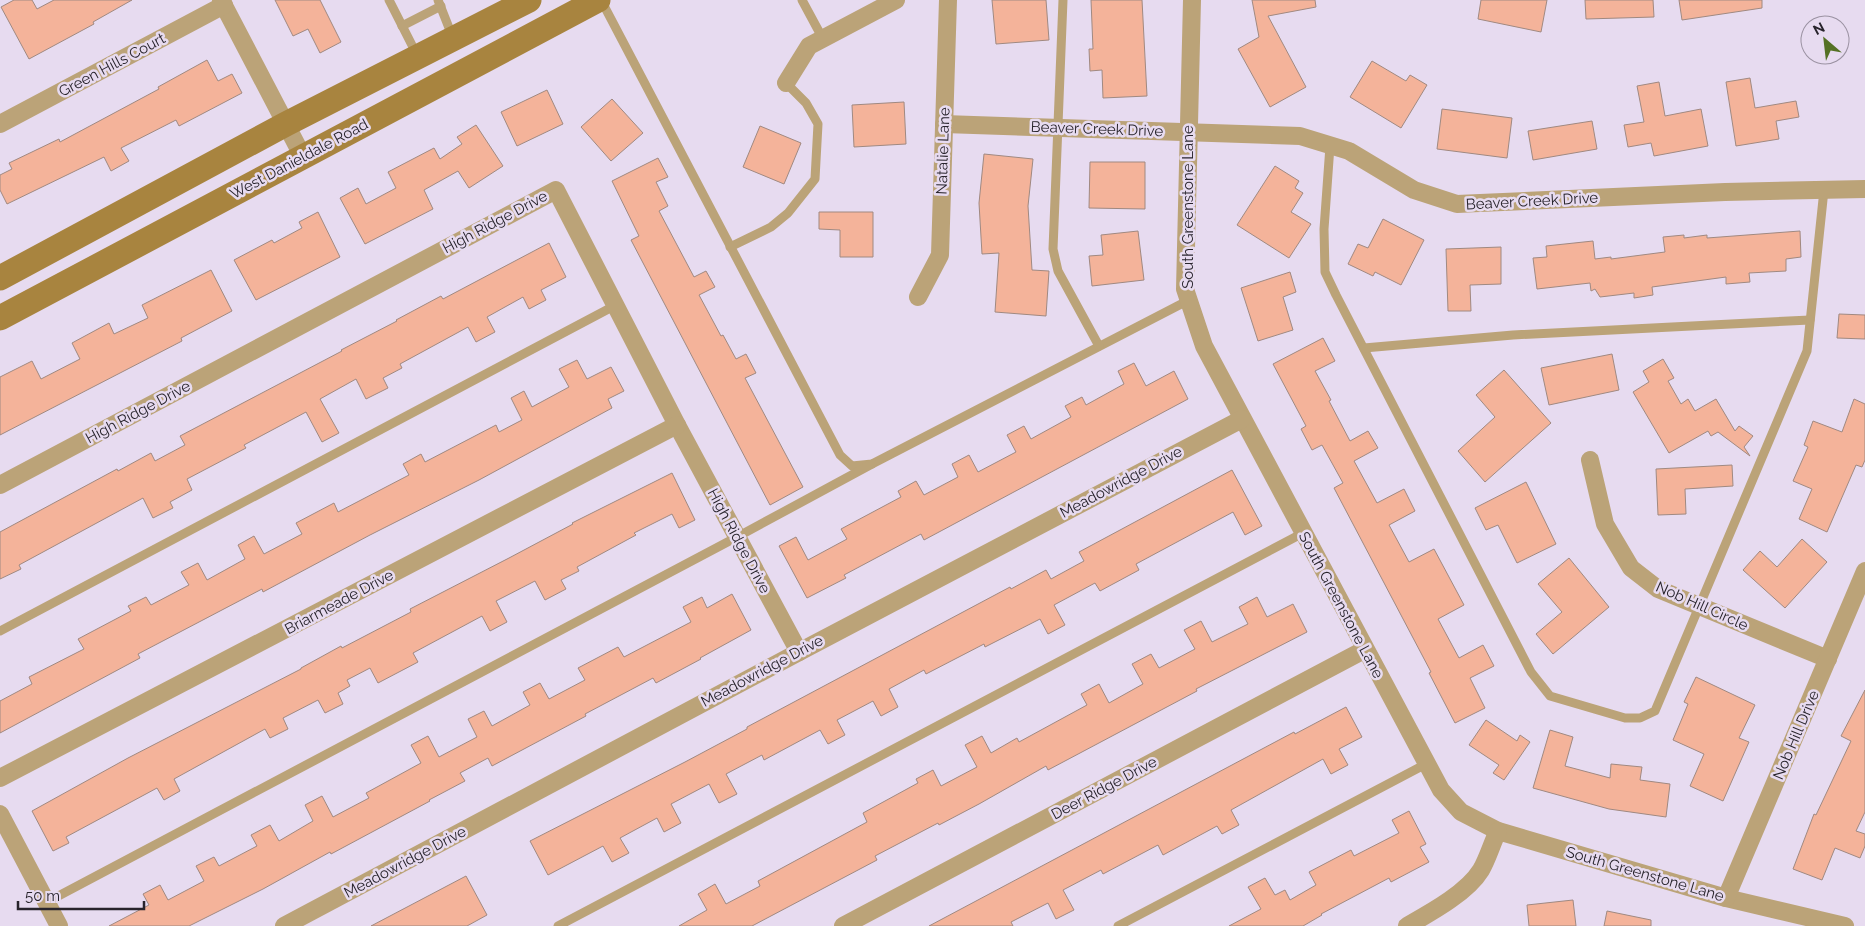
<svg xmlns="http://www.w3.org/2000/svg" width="1865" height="926" font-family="Raleway,sans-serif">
	<rect width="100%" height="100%" fill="#e7dbf0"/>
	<g fill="#f4b39a" stroke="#a08981">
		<polygon points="14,0 32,0 37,9 54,0 132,0 93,22 94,24 29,59 1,7"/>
		<polygon points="275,0 320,0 341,42 320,53 308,29 293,36"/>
		<polygon points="992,0 1046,0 1049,40 996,44"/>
		<polygon points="1091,0 1142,0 1147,96 1103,98 1102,70 1090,71 1089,49 1093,49"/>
		<polygon points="1252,0 1315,0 1316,7 1268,16 1306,87 1270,107 1238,49 1259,37"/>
		<polygon points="1481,0 1547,0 1541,32 1478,19"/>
		<polygon points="1585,0 1653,0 1654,17 1586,19"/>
		<polygon points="1679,0 1762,0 1762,8 1682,20"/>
		<polygon points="207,60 218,81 232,74 242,93 179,126 176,120 121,148 129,161 111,171 104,157 7,204 0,190 0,175 12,169 9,163 59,139 60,142 159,89 158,87"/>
		<polygon points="1372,61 1406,81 1410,75 1427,85 1401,128 1350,97"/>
		<polygon points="1750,78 1755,108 1796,101 1799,117 1776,121 1779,139 1736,146 1726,82"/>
		<polygon points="1659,82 1665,116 1701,109 1708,146 1654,156 1651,143 1628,147 1624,125 1644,122 1637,86"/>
		<polygon points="547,90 563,124 517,146 501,112"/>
		<polygon points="612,99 643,133 611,161 581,127"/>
		<polygon points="904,102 906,144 854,147 852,105"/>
		<polygon points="1442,109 1512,118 1507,158 1437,149"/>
		<polygon points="1592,121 1597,149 1533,160 1528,131"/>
		<polygon points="476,125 503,166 469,188 458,171 424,190 433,209 365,244 340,198 358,188 366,204 396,188 388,172 434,148 440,159 462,144 457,137"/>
		<polygon points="760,126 801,143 784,184 743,167"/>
		<polygon points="984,154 1033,159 1028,206 1032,270 1049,271 1046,316 995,312 999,253 982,254 979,203"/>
		<polygon points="658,158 668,177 656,182 668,206 659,211 694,277 706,271 715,287 699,295 721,336 723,335 736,359 746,354 756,373 745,378 803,487 770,505 631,240 639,236 612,181"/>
		<polygon points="1090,162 1145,162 1145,209 1089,208"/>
		<polygon points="1275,166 1299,181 1295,188 1303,193 1291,212 1311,224 1289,258 1237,225"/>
		<polygon points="318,212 340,257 256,300 234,260 272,240 274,243 302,228 299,222"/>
		<polygon points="819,212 873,212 873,257 840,257 840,230 819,229"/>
		<polygon points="1383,219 1424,240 1401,285 1375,272 1373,276 1348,264 1358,244 1368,248"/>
		<polygon points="1138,231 1144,280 1092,286 1089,256 1103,255 1101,235"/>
		<polygon points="1800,231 1801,257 1786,259 1786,271 1749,273 1750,282 1726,284 1726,277 1652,287 1653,295 1634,298 1634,293 1600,297 1595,289 1591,291 1590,283 1537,289 1533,258 1547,257 1546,246 1593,241 1595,259 1611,257 1611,259 1665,252 1663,237 1684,235 1684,238 1707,235 1707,238"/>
		<polygon points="549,243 566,277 541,290 546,300 529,309 523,297 487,317 495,332 476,342 468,327 400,364 402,368 383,378 388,388 366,399 356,379 320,399 339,433 322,442 306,412 244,445 246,448 187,479 192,490 170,502 173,508 153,518 143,498 19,565 21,569 0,579 0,532 117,469 118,471 151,453 155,461 185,445 180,436 342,351 341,350 397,321 396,320 441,296 443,299"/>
		<polygon points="1501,247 1501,284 1470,285 1471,311 1448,311 1446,249"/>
		<polygon points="211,270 232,311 181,338 182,341 0,435 0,377 32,361 41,379 80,359 72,343 109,323 114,334 148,318 142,305"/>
		<polygon points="1290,272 1296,292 1283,297 1293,330 1258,341 1241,288"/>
		<polygon points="1839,314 1865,315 1865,339 1837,338"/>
		<polygon points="1323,338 1335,361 1315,371 1331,400 1329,401 1350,441 1368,431 1378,448 1354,461 1377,503 1404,489 1415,511 1389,525 1409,562 1434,549 1464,605 1438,619 1459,658 1483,645 1494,666 1470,678 1485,708 1455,723 1429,673 1431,672 1334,488 1343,483 1322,445 1312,450 1301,429 1306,426 1273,364"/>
		<polygon points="1612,354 1619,390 1549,405 1541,368"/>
		<polygon points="1663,359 1674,378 1668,381 1681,404 1688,399 1695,411 1716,399 1735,431 1739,426 1753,436 1744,447 1750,456 1718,432 1711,436 1708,431 1669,453 1633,392 1649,382 1643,371"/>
		<polygon points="577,360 587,379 611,367 624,391 608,399 612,408 479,480 370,535 263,592 262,589 138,654 140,658 0,733 0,701 32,684 29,677 84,649 78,639 131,611 128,606 146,597 151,605 189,585 181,572 198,563 207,580 245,559 238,545 254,536 264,554 302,534 296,523 334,503 338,512 409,475 403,464 421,454 425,462 496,425 499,432 522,420 511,398 524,391 532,407 569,387 559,369"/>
		<polygon points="1134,363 1146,386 1174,371 1188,399 924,540 921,534 844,575 846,578 807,598 779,546 796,537 808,560 847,539 841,529 901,497 898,491 916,481 924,495 958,477 952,464 969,455 978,472 1016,452 1007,435 1024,426 1031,439 1071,417 1065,406 1082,397 1086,405 1124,384 1118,371"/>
		<polygon points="1504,370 1551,423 1485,482 1458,451 1495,417 1476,395"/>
		<polygon points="1854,399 1865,404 1865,460 1862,467 1856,465 1827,532 1799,519 1812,489 1793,481 1808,447 1804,445 1813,421 1842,432"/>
		<polygon points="1732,465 1733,486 1685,489 1686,514 1658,515 1656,469"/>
		<polygon points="1232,470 1262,526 1245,535 1233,512 1136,564 1139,570 1100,591 1095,583 1054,605 1065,625 1048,634 1040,619 985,647 984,644 926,674 924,670 889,689 898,707 881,716 873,701 837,720 845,735 828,744 820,730 764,760 762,755 726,774 737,794 719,803 709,784 671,804 681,823 664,832 657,818 620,838 629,853 612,862 603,846 548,875 530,841 685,762 747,729 747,727 1010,587 1011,589 1046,570 1051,579 1084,561 1079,552"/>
		<polygon points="672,473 695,520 679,528 672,514 634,533 636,535 577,567 579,571 561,580 566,589 545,600 535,581 496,601 507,622 490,631 482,616 413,653 418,662 378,683 370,668 347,680 350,686 338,693 343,704 325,713 318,700 283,718 288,729 270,738 265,729 174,779 180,791 164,800 157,788 66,837 69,843 53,851 32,811 128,758 301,669 301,668 341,646 342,648 411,612 410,609 509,558 573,524 572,523"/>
		<polygon points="1526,482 1556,544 1517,563 1498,525 1486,530 1475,508"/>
		<polygon points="1802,539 1827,562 1785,608 1743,570 1760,551 1777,567"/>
		<polygon points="1569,558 1609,607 1553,654 1536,634 1562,612 1538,584"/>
		<polygon points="732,594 751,630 700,658 701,659 656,683 653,678 585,714 586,716 492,766 488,758 460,773 465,781 429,800 430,801 331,854 330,852 263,889 189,926 109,926 149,905 143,894 160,885 168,900 204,881 196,866 214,857 219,866 257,846 251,835 270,825 279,841 313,821 305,805 322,796 333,817 369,798 366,793 421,763 411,745 428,736 439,757 477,737 468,719 484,711 492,726 530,705 523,692 540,683 549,699 585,680 578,668 618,647 624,657 691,622 683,607 702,597 707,608"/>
		<polygon points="1257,597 1267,617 1293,604 1307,632 1196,689 1197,691 1048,770 1046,766 979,804 939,825 938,823 875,856 877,860 752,926 679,926 707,910 698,894 715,884 726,904 760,886 758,881 867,822 863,813 918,783 916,779 933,770 941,786 977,767 965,745 982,736 991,753 1017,738 1019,742 1087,705 1081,694 1099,684 1109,703 1143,684 1132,664 1151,654 1159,668 1195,649 1184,630 1201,621 1212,642 1248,624 1239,607"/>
		<polygon points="1696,677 1755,705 1739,738 1749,742 1723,801 1690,786 1704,754 1673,740 1688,704 1684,702"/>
		<polygon points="1865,690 1865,812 1856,831 1865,834 1865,846 1860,858 1835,848 1822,880 1793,869 1814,814 1816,815 1851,741 1841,736"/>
		<polygon points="1346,707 1362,737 1339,749 1348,765 1331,774 1323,759 1231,810 1239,825 1222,834 1217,826 1163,855 1158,845 1103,874 1101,870 1063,890 1074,910 1056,919 1048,903 1011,922 1013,926 929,926 1294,732 1295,734"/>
		<polygon points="1486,720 1517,741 1520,735 1530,742 1504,780 1493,773 1499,765 1469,745"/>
		<polygon points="1550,730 1573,737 1565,766 1610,778 1611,764 1642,767 1640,780 1670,784 1666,817 1609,809 1533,788"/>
		<polygon points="1409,811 1426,844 1420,847 1429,862 1391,882 1389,878 1321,914 1322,915 1303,926 1229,926 1261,909 1248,887 1265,878 1275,895 1285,890 1290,900 1316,885 1309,872 1351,850 1354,856 1399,833 1392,820"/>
		<polygon points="466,876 487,915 467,926 371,926"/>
		<polygon points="1573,900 1576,926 1529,926 1527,905"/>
		<polygon points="1607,911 1651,920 1651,926 1604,926"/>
	</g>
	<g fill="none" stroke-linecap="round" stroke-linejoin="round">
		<g stroke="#bba378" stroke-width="9">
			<polyline points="389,0 417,55"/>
			<polyline points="438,0 453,38"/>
			<polyline points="601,0 840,455 852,466 872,464 1189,300"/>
			<polyline points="802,0 823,39"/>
			<polyline points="1063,0 1053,249 1058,271 1099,346"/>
			<polyline points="402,26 441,6"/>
			<polyline points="1330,146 1324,229 1325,272 1336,295 1531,672 1550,696 1625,718 1640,718 1655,711 1807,351 1824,190"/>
			<polyline points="730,247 771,227 788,213 815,179 818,124 806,103 786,83"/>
			<polyline points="1364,348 1513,335 1810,320"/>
			<polyline points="0,631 616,305"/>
			<polyline points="47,902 737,537 872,464"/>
			<polyline points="558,926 1303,533"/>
			<polyline points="1118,926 1426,764"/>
		</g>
		<g stroke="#bba378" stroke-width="18">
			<polyline points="221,0 303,157"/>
			<polyline points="1192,0 1185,289 1204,346 1441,790 1461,812 1498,831 1726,898 1845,926"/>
			<polyline points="786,83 809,46 896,0"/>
			<polyline points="0,124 224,5"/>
			<polyline points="944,124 1300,136 1349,151 1414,190 1457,204 1725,192 1865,189"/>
			<polyline points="918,297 940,255 948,0"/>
			<polyline points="1590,460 1605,524 1631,568 1658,589 1828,659"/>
			<polyline points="0,485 556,190 677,425 799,652"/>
			<polyline points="0,778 677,425"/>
			<polyline points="0,814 59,926"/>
			<polyline points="1726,898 1865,571"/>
			<polyline points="284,926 799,652 1242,419"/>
			<polyline points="843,926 1364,650"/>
			<path d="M 1407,926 C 1430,913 1467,893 1481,870 C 1488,858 1492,843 1498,831"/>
		</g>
		<g stroke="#a8843f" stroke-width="25">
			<polyline points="0,278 286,124 529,0"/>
			<polyline points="0,318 598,0"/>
		</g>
	</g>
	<g text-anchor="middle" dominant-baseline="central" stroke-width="5" stroke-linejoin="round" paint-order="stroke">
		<g font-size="15" fill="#28242c" stroke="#e7dbf0">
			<text transform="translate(112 65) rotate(-28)">Green Hills Court</text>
			<text transform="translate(1097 129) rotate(2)">Beaver Creek Drive</text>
			<text transform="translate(943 151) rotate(-88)">Natalie Lane</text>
			<text transform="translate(299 159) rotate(-28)">West Danieldale Road</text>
			<text transform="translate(1532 201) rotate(-3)">Beaver Creek Drive</text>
			<text transform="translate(1188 207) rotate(-90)">South Greenstone Lane</text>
			<text transform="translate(495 222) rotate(-28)">High Ridge Drive</text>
			<text transform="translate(138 412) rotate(-28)">High Ridge Drive</text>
			<text transform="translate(1121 482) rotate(-28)">Meadowridge Drive</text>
			<text transform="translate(739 541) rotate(62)">High Ridge Drive</text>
			<text transform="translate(339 602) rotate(-28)">Briarmeade Drive</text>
			<text transform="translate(1341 605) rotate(62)">South Greenstone Lane</text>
			<text transform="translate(1702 606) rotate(24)">Nob Hill Circle</text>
			<text transform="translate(762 671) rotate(-28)">Meadowridge Drive</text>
			<text transform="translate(1796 735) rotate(-67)">Nob Hill Drive</text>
			<text transform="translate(1104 788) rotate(-28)">Deer Ridge Drive</text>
			<text transform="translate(405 862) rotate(-28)">Meadowridge Drive</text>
			<text transform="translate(1645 874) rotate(16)">South Greenstone Lane</text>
		</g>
	</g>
	<g transform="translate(1825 40) rotate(332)"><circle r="24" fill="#e7dbf0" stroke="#9b92a2"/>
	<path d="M0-4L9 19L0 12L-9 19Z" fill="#557125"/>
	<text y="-8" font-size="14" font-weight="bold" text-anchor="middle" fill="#28242c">N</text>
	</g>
	<path d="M18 901v8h126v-8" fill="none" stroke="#28242c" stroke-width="2.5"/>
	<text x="25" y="901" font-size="15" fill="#28242c" stroke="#e7dbf0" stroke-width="4" paint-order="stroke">50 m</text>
</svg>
